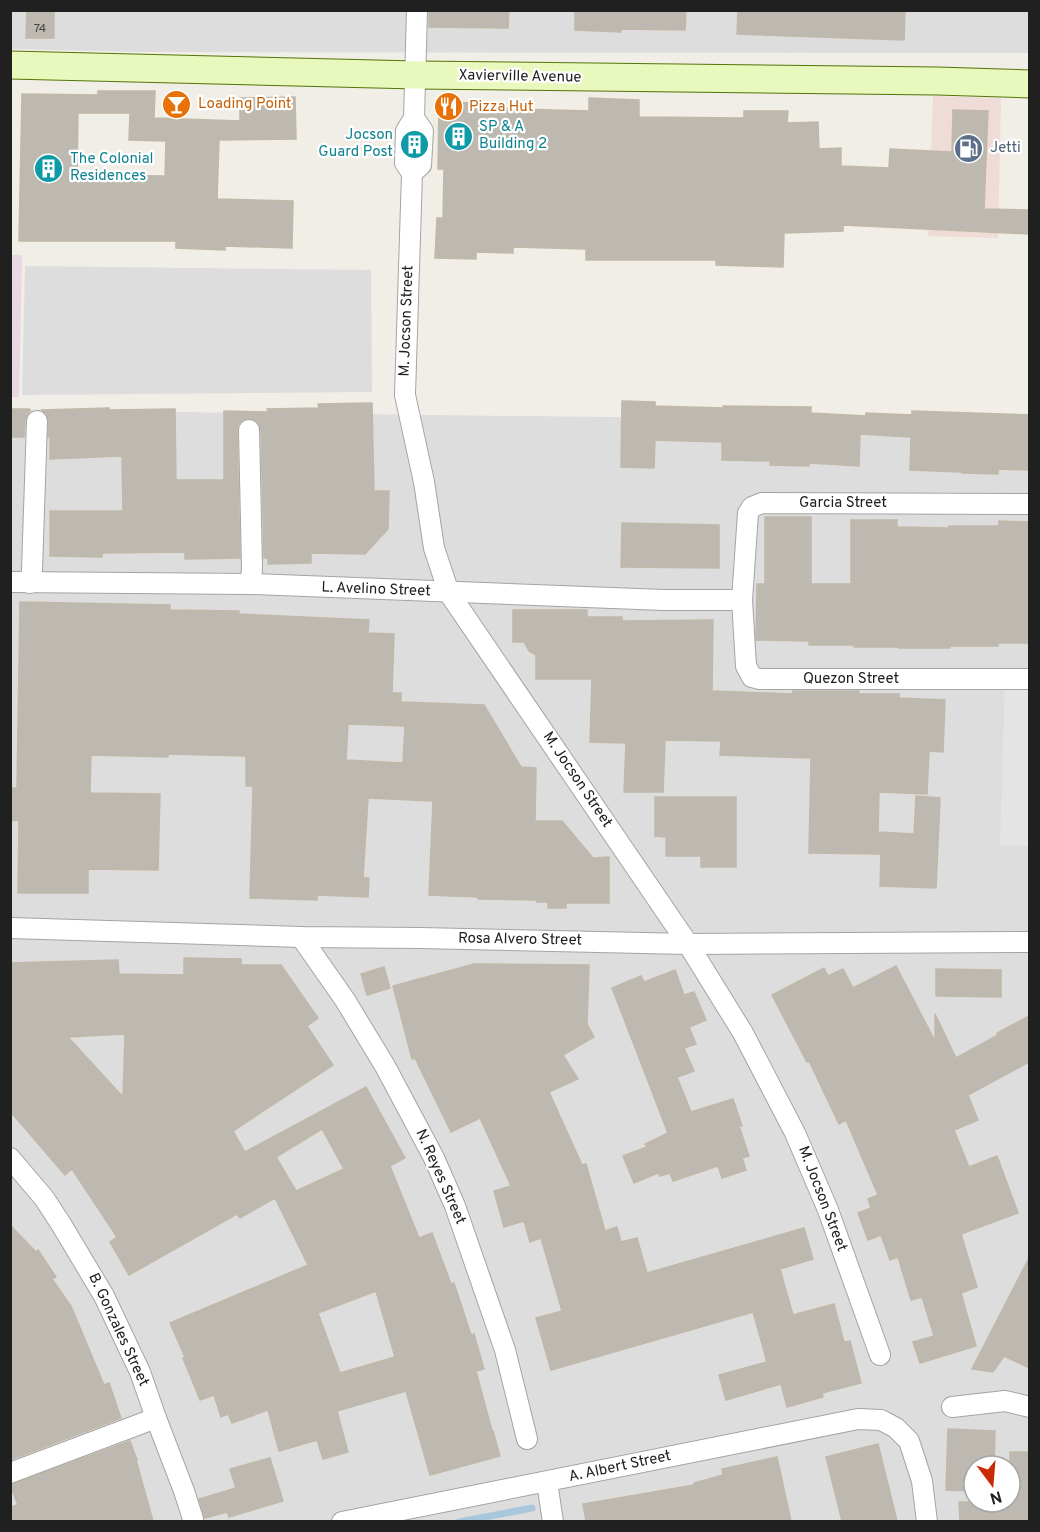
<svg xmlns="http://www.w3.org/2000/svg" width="1040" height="1532" font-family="Overpass,sans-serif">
	<rect width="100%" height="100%" fill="#f0eee6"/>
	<g fill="#dedddd" fill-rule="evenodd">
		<polygon points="11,10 1030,11 1029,53 143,52 11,49"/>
		<polygon points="25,266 371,270 372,392 22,395"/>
		<path d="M 11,410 L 1029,422 L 1029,1521 L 11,1521 ZM 974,1466 L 1010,1466 L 1010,1502 L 974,1502 Z"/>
	</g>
	<polygon fill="#f0dcd6" points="933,96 1001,98 998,238 928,236"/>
	<polygon fill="#e9d8e3" points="11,255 22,255 19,397 11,397"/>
	<polygon fill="#e4e4e4" points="1005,681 1029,681 1029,846 1000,845"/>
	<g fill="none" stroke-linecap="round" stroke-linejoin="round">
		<polyline stroke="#a8c6dc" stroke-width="7" points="459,1522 532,1508"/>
	</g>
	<g fill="#bdb8b0" stroke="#c1b8a9" stroke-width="1.5" fill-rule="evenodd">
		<polygon points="27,10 54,10 54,38 26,38"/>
		<polygon points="429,10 509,10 508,28 429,27"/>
		<polygon points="575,10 686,10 685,30 621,29 621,32 575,30"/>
		<polygon points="738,10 905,10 904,40 737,34"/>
		<path d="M 98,91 L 155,91 L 154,118 L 240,121 L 240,98 L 295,97 L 296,139 L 219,140 L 217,199 L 293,201 L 292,248 L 225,246 L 225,250 L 176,248 L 176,241 L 19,241 L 22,94 L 98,95 ZM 78,113 L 130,113 L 129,140 L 166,141 L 165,176 L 77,175 Z"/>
		<polygon points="589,98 639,100 639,117 744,118 744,111 788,111 787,123 818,122 819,149 841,148 841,166 889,168 890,149 952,152 953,110 988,111 984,209 1029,210 1029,234 843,225 843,231 784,233 783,267 716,265 716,260 586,260 586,249 513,247 513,253 476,252 476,259 435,258 437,218 443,218 444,169 438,169 439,102 478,103 478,108 589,111"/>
		<polygon points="622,401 655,402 655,406 723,408 723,406 811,407 811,413 866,416 866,413 912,415 912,411 1029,415 1029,470 998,469 998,474 962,473 962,472 910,470 911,437 860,434 859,466 809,463 809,466 770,465 770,461 722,460 722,442 655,440 654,468 621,467"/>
		<polygon points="372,403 374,491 389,491 388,529 365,554 311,553 311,563 268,564 268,558 264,558 261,430 259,423 255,420 249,418 242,420 238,425 237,430 240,558 185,559 185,552 102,553 102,557 50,556 50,511 123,511 122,456 50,459 50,437 48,437 49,421 47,415 42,410 109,408 109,410 175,409 176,480 224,480 224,411 268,412 267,409 319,408 318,404"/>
		<polygon points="10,409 29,409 28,411 31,410 27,414 25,420 24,437 10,437"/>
		<polygon points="765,517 811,517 811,584 851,584 851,520 897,520 897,527 949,528 949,526 999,526 999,521 1029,522 1029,643 998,643 998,646 950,646 950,648 899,648 899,647 854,647 854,645 809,645 809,641 756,640 757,584 765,584"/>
		<polygon points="622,523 719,525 719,568 621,567"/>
		<path d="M 20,602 L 170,605 L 170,610 L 239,611 L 239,614 L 369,620 L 368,633 L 394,634 L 392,693 L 401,693 L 401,702 L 484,705 L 521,767 L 536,768 L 535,821 L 562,821 L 593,858 L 609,857 L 609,903 L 566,903 L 566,908 L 548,908 L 548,902 L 537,902 L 537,900 L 478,899 L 478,897 L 429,895 L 433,801 L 368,798 L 363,878 L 369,878 L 368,897 L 317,895 L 317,900 L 250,898 L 253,786 L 246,786 L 246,756 L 168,754 L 168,757 L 91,755 L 90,793 L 160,794 L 158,870 L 88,869 L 88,893 L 18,893 L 19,820 L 10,821 L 10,788 L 17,788 ZM 348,724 L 405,726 L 403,763 L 346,760 Z"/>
		<polygon points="513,610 587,610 587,617 622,617 622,621 713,620 712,691 793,694 793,691 859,691 858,694 899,694 899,698 945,700 943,752 929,751 927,794 879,792 878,832 914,834 916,796 940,798 936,888 880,886 881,854 809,853 811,758 720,755 721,741 665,740 663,792 624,792 626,743 590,742 592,679 536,679 536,655 529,651 524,642 513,642"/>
		<polygon points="655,797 736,797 736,867 701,867 701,856 666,856 666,837 655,836"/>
		<path d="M 184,958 L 241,959 L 241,965 L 281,965 L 318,1018 L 307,1026 L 333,1065 L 233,1131 L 245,1152 L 366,1087 L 405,1158 L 390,1166 L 419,1238 L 432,1233 L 451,1284 L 454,1283 L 471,1335 L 474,1334 L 484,1369 L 476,1371 L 492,1431 L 493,1431 L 500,1456 L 430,1475 L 406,1391 L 337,1411 L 348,1452 L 323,1459 L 317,1440 L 279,1451 L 268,1410 L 232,1423 L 228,1414 L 221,1417 L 214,1395 L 200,1400 L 183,1358 L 185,1357 L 170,1323 L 308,1265 L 275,1198 L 240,1218 L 237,1214 L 129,1275 L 110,1242 L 117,1237 L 72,1169 L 65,1175 L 10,1111 L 10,963 L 118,960 L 119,974 L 184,975 ZM 125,1034 L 123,1097 L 68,1037 ZM 322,1129 L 344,1169 L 296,1191 L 276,1157 ZM 376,1291 L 395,1357 L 340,1373 L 318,1313 Z"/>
		<polygon points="474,964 589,965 587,1024 594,1037 563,1055 578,1079 549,1092 582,1165 586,1164 605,1231 617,1227 621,1242 637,1238 647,1273 804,1228 813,1259 780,1269 793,1315 834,1304 844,1342 850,1341 861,1383 822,1393 823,1397 787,1407 781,1384 726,1400 719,1375 767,1362 753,1312 551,1370 536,1318 562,1311 541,1238 530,1242 524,1221 504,1227 494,1191 511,1186 480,1118 451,1132 415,1058 412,1059 393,986"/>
		<polygon points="896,966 935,1041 935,1014 956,1058 998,1035 997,1033 1029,1016 1029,1062 968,1095 978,1120 954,1130 969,1167 997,1156 1018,1213 961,1234 977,1287 961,1293 976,1346 920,1363 913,1342 934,1336 922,1297 911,1300 898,1257 890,1260 881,1235 868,1240 858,1213 871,1208 868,1199 878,1195 846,1120 839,1124 809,1061 807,1062 772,995 824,968 828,976 843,969 853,988"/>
		<polygon points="384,967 390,988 367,995 361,974"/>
		<polygon points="936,969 1001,970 1001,997 936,996"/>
		<polygon points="675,970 684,995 694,992 706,1020 689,1027 696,1044 684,1048 694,1071 677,1077 691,1112 733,1099 742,1126 739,1126 749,1156 742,1158 746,1170 722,1178 718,1166 673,1181 670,1173 660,1176 658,1173 634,1183 623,1156 647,1147 645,1144 668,1133 612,988 641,976 644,982"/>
		<polygon points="10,1225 36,1252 38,1250 56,1277 52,1279 71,1306 104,1385 109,1383 121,1418 10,1460"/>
		<polygon points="1029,1258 1029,1368 1004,1356 993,1372 972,1369"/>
		<polygon points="948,1429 995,1431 994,1466 974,1466 974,1491 946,1490"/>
		<polygon points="130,1441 137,1460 136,1460 153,1521 10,1521 10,1507 18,1505 10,1485"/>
		<polygon points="878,1444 897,1521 842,1521 826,1457"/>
		<polygon points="1010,1452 1029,1452 1029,1521 960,1521 959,1502 1010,1502"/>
		<polygon points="777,1457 791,1521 586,1521 583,1504 694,1485 694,1483 723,1475 722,1469"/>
		<polygon points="270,1458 283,1501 229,1517 227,1512 205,1518 199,1499 236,1488 230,1469"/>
	</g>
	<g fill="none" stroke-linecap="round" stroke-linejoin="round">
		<defs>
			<g id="street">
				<polyline points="417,10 414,118 406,131 405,163 412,173 405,395 424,482 434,548 449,593 688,944 743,1033 795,1133 828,1210 880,1355"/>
				<polyline points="412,173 421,165 423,131 414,118"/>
				<polyline points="249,430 252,566 251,584"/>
				<polyline points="1030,504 762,503 752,507 748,513 742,600 746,666 752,677 760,679 1030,679"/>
				<polyline points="10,582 251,584 664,600 742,600"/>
				<polyline points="30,583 32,570 37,421"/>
				<polyline points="10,928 301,937 420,938 688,944 1030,942"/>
				<polyline points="301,937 345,1000 385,1066 434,1158 455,1206 505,1350 527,1439"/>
				<polyline points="10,1158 44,1198 61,1224 104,1296 140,1372 156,1418 184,1491 193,1519"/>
				<polyline points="952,1407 1005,1401 1030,1407"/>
				<polyline points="10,1473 156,1418"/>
				<polyline points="547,1482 553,1522"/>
				<polyline points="342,1522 858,1419 881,1420 896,1428 909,1441 922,1481 927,1522"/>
			</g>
			<polyline id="secondary" points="10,65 416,75 937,81 1030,84"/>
		</defs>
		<use href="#street" stroke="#a4a4a4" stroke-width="22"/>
		<use href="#secondary" stroke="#547508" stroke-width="29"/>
		<use href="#street" stroke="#fff" stroke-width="20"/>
		<use href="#secondary" stroke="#e9f8bc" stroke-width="27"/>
	</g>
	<defs>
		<symbol id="bar-disc" viewBox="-11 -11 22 22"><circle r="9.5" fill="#e8710a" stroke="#fff"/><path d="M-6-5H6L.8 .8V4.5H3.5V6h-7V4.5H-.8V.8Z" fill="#fff"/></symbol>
		<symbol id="restaurant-disc" viewBox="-11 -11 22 22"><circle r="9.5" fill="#e8710a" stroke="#fff"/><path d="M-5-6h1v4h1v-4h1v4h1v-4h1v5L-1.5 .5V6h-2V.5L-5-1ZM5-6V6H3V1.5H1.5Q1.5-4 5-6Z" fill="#fff"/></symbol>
		<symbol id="building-disc" viewBox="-11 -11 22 22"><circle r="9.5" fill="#0f9aa8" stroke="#fff"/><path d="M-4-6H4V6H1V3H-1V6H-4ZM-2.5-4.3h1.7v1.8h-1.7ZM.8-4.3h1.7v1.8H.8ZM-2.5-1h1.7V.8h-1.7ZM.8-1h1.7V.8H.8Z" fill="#fff"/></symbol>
		<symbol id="fuel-disc" viewBox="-11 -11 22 22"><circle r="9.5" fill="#5c6f8a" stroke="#fff"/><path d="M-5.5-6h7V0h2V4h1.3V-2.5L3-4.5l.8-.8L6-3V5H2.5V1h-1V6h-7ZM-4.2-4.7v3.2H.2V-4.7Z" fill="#fff"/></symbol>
	</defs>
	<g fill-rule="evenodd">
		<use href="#bar-disc" x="160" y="88" width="33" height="33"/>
		<use href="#restaurant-disc" x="432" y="90" width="33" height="33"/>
		<use href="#building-disc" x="442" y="120" width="33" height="33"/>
		<use href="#building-disc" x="398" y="128" width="33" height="33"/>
		<use href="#fuel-disc" x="952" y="132" width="33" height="33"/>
		<use href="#building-disc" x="32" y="152" width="33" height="33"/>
	</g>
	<g text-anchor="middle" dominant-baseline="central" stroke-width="4.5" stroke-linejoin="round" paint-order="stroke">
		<g font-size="12" fill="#474644">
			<text x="40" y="29">74</text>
		</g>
		<g font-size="15" fill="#202020" stroke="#fff">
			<text transform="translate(520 77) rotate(1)">Xavierville Avenue</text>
			<text transform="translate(407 321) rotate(-88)">M. Jocson Street</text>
			<text x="843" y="503">Garcia Street</text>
			<text transform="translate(376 590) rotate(2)">L. Avelino Street</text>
			<text x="851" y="679">Quezon Street</text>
			<text transform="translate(577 780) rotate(56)">M. Jocson Street</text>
			<text transform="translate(520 940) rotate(1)">Rosa Alvero Street</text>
			<text transform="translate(440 1177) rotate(66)">N. Reyes Street</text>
			<text transform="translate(822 1199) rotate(69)">M. Jocson Street</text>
			<text transform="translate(118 1330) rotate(65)">B. Gonzales Street</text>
			<text transform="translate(620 1467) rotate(-12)">A. Albert Street</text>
		</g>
		<g font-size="15" fill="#c56008" stroke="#fff" text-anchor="start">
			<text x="198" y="104">Loading Point</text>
			<text x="469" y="107">Pizza Hut</text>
		</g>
		<g font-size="15" fill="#0d838f" stroke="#fff" text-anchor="start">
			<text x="479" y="127">SP &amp; A<tspan x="479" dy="17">Building 2</tspan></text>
			<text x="393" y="135" text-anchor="end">Jocson<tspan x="393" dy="17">Guard Post</tspan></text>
			<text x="70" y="159">The Colonial<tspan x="70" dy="17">Residences</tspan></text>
		</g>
		<g font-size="15" fill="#4e5e75" stroke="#fff" text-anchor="start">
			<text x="990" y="148">Jetti</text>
		</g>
	</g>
	<rect width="1040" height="1532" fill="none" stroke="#202020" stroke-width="24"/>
	<g transform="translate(992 1484) rotate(164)"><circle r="28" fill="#ffffff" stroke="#a6a6a6" stroke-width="1.5"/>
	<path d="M0-4.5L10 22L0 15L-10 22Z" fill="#c92b06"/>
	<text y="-9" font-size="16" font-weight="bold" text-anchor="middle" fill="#202020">N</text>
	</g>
</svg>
